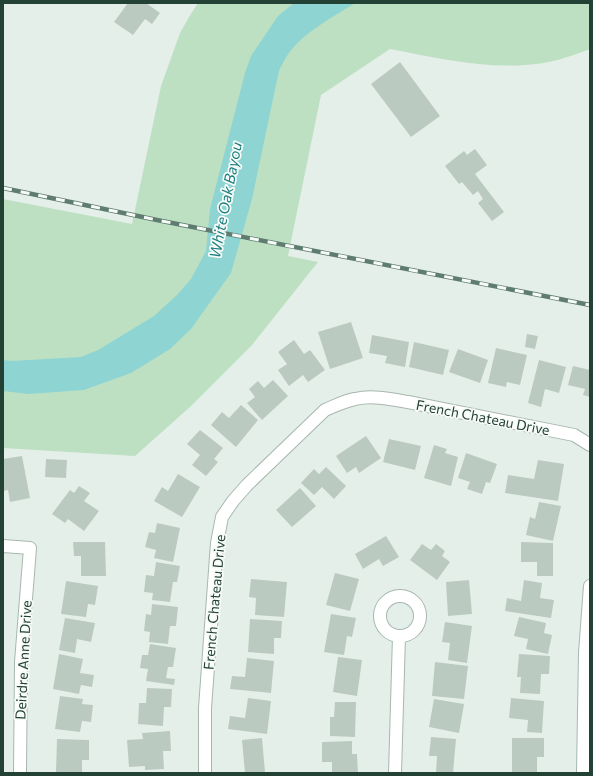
<svg xmlns="http://www.w3.org/2000/svg" width="593" height="776" font-family="Commissioner,sans-serif">
	<rect width="100%" height="100%" fill="#e5efe9"/>
	<path fill="#bee0c2" d="M 198,3 L 590,3 L 590,49 C 577,54 563,59 549,62 C 495,72 442,59 390,49 L 321,95 L 288,256 L 318,262 L 252,345 L 190,407 L 135,456 L 3,448 L 3,199 L 132,224 L 161,86 L 180,33 L 189,17 Z"/>
	<path fill="#8dd4d3" d="M 294,3 L 355,3 C 329,20 295,36 282,65 C 279,69 278,75 277,80 L 252,199 L 231,273 L 191,329 L 170,349 L 131,373 L 84,390 L 28,394 L 3,391 L 3,360 L 12,361 L 81,357 L 98,350 L 154,316 L 177,295 L 191,279 L 206,251 L 210,209 L 245,73 L 251,56 L 278,16 Z"/>
	<g fill="#bbcac1">
		<polygon points="128,3 146,3 160,13 152,24 145,19 133,35 114,22"/>
		<polygon points="400,62 440,116 411,137 371,84"/>
		<polygon points="475,149 487,165 475,174 504,212 492,221 478,203 483,199 478,191 473,195 462,182 459,184 445,166 464,151 467,155"/>
		<polygon points="351,322 363,358 330,369 318,332"/>
		<polygon points="527,334 538,336 535,349 525,347"/>
		<polygon points="372,335 409,342 405,367 385,363 387,356 369,353"/>
		<polygon points="294,340 304,354 310,350 325,370 308,382 303,375 289,386 278,370 287,364 278,352"/>
		<polygon points="414,342 449,350 443,375 409,367"/>
		<polygon points="496,348 527,355 520,385 507,382 506,387 488,383"/>
		<polygon points="458,349 488,360 480,383 449,372"/>
		<polygon points="539,360 566,367 559,393 545,389 541,407 528,403"/>
		<polygon points="573,366 590,370 590,397 583,395 585,389 568,385"/>
		<polygon points="273,380 288,396 262,420 247,403 255,397 249,389 258,381 264,388"/>
		<polygon points="241,405 258,420 236,447 211,425 222,412 229,418"/>
		<polygon points="200,430 223,448 214,459 218,462 206,476 192,465 200,455 187,444"/>
		<polygon points="366,436 381,458 359,473 356,467 347,473 336,456"/>
		<polygon points="389,439 421,446 415,470 383,462"/>
		<polygon points="434,445 447,449 445,453 458,457 451,486 424,478"/>
		<polygon points="466,453 497,464 490,483 486,482 482,494 467,489 470,482 458,478"/>
		<polygon points="22,456 30,498 10,502 8,490 3,491 3,459"/>
		<polygon points="46,459 67,460 66,478 45,477"/>
		<polygon points="538,460 564,464 558,501 505,493 508,475 534,479"/>
		<polygon points="326,467 346,486 334,499 322,487 314,495 301,483 314,469 319,474"/>
		<polygon points="178,474 200,487 182,517 154,501 162,487 168,491"/>
		<polygon points="79,486 90,493 84,501 99,511 84,531 68,519 65,523 52,514 70,490 74,493"/>
		<polygon points="300,488 316,506 292,527 276,510"/>
		<polygon points="539,502 561,506 553,541 526,535 530,517 535,519"/>
		<polygon points="157,523 180,528 173,562 154,558 156,550 145,547 149,532 155,533"/>
		<polygon points="386,536 399,557 383,566 379,559 363,569 355,554"/>
		<polygon points="73,542 105,542 106,576 81,576 81,556 74,556"/>
		<polygon points="521,542 553,543 553,576 537,576 537,562 521,562"/>
		<polygon points="422,544 431,550 436,544 445,551 442,556 450,562 437,580 410,560"/>
		<polygon points="156,562 180,566 177,582 173,582 170,602 152,600 153,593 144,592 146,575 154,576"/>
		<polygon points="335,573 359,579 350,611 326,605"/>
		<polygon points="251,579 287,582 284,617 255,615 256,598 249,597"/>
		<polygon points="469,580 472,614 448,616 446,582"/>
		<polygon points="524,580 542,583 540,598 554,600 551,618 505,611 507,598 521,601"/>
		<polygon points="66,581 98,586 95,605 88,604 86,617 61,614"/>
		<polygon points="152,604 178,607 176,626 170,626 168,644 149,642 150,632 144,631 146,614 151,615"/>
		<polygon points="331,614 356,618 352,637 347,636 344,655 324,652"/>
		<polygon points="519,617 546,623 544,633 552,635 548,654 526,649 528,639 514,636"/>
		<polygon points="65,618 95,623 91,642 77,639 75,653 59,650"/>
		<polygon points="250,619 282,621 281,638 274,638 274,654 248,652"/>
		<polygon points="445,622 472,626 467,663 448,660 450,643 442,642"/>
		<polygon points="150,644 176,648 173,667 168,667 166,678 175,679 174,685 146,681 148,669 140,668 142,655 148,655"/>
		<polygon points="59,654 83,659 80,673 94,675 92,687 81,685 79,694 53,689"/>
		<polygon points="519,654 550,656 549,674 541,674 540,694 520,693 521,677 517,677"/>
		<polygon points="338,657 362,660 357,696 333,692"/>
		<polygon points="247,658 274,661 271,693 230,689 232,676 245,677"/>
		<polygon points="435,662 468,666 464,699 432,696"/>
		<polygon points="147,688 172,689 171,707 164,707 163,726 138,724 139,703 146,703"/>
		<polygon points="60,696 83,699 82,704 93,705 91,722 82,721 80,732 55,729"/>
		<polygon points="248,698 271,701 267,734 228,729 230,716 245,718"/>
		<polygon points="511,698 544,701 542,733 527,732 528,720 509,718"/>
		<polygon points="434,699 464,704 459,733 429,727"/>
		<polygon points="335,702 356,702 355,737 330,736 330,717 334,717"/>
		<polygon points="170,731 171,751 163,751 164,769 145,770 145,766 129,767 127,740 143,739 142,733"/>
		<polygon points="431,737 456,739 453,773 436,773 437,756 429,756"/>
		<polygon points="262,738 265,772 245,773 242,740"/>
		<polygon points="512,738 544,738 544,757 537,757 537,773 512,773"/>
		<polygon points="57,739 89,740 89,760 82,760 82,772 56,772"/>
		<polygon points="352,741 352,754 357,754 358,773 332,773 332,762 322,762 322,742"/>
	</g>
	<g fill="none" stroke-linecap="round" stroke-linejoin="round">
		<defs>
			<g id="minor">
				<polyline points="3,546 30,548 21,662 20,773"/>
				<circle cx="400" cy="616" r="20"/>
				<path d="M 205,773 L 205,708 L 217,543 L 222,517 L 233,501 L 247,485 L 325,410 C 335,406 344,401 355,399 C 372,395 391,399 408,402 L 574,435 L 590,445"/>
				<polyline points="395,773 399,636"/>
				<polyline points="583,773 585,653 590,586"/>
			</g>
		</defs>
		<use href="#minor" stroke="#a7b7af" stroke-width="14"/>
		<use href="#minor" stroke="#fff" stroke-width="12"/>
		<defs>
			<polyline id="rail" points="3,188 157,220 590,305"/>
		</defs>
		<use href="#rail" stroke="#5f7c70" stroke-width="4.5"/>
		<use href="#rail" stroke="#f6fbf8" stroke-width="3" stroke-dasharray="9" stroke-linecap="butt"/>
	</g>
	<g text-anchor="middle" dominant-baseline="central" stroke-width="3.5" stroke-linejoin="round" paint-order="stroke">
		<g font-size="14" fill="#244135" stroke="#f6fbf8">
			<text transform="translate(483 417) rotate(11)">French Chateau Drive</text>
			<text transform="translate(214 602) rotate(-85)">French Chateau Drive</text>
			<text transform="translate(23 660) rotate(-87)">Deirdre Anne Drive</text>
		</g>
		<g font-size="15" font-style="italic" fill="#1c7e7f" stroke="#f6fbf8">
			<text transform="translate(225 200) rotate(-79)">White Oak Bayou</text>
		</g>
	</g>
	<rect width="593" height="776" fill="none" stroke="#244135" stroke-width="8"/>
</svg>
